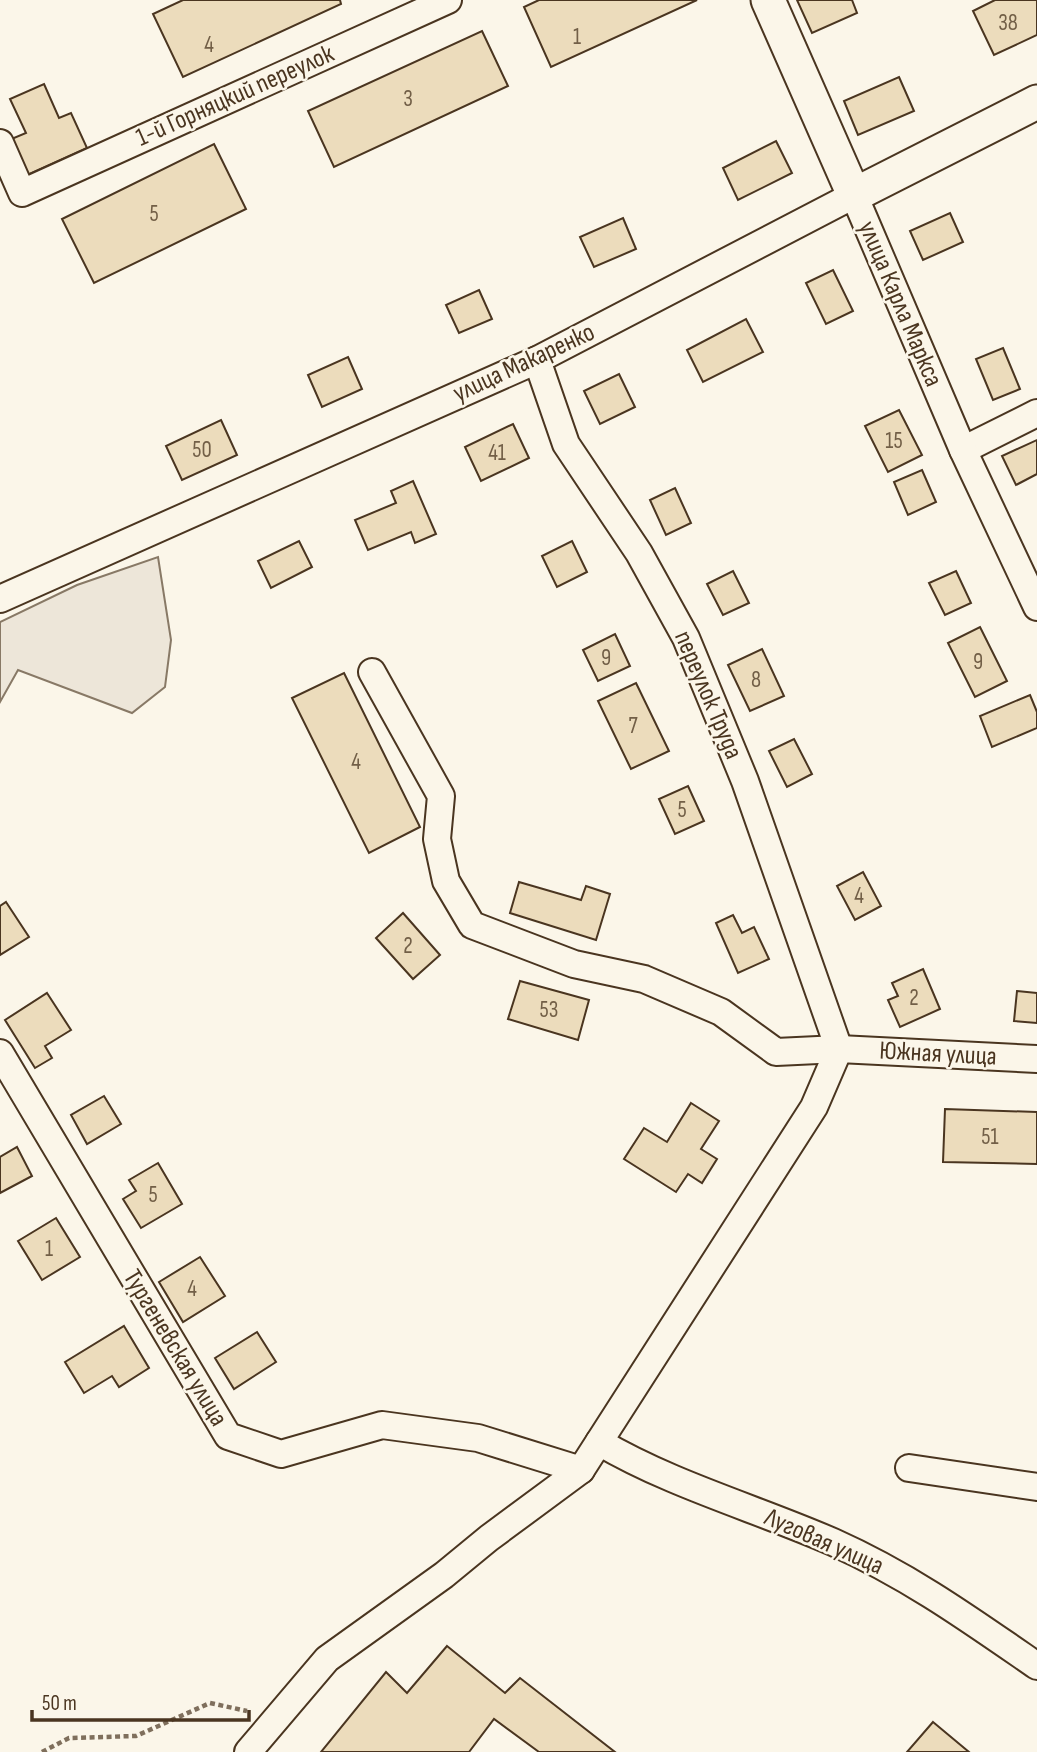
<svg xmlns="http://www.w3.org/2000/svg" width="1037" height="1752" font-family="'Sofia Sans Condensed',sans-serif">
	<rect width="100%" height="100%" fill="#fbf6e9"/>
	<polygon fill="#ede6d9" stroke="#887966" stroke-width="2" points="158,557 171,640 165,687 132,713 18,670 0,702 0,622 77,585"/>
	<g fill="#ecdcbc" stroke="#4a3520" stroke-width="2">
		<polygon points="183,0 340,0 341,4 183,77 153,14"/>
		<polygon points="539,0 697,0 551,67 524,7"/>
		<polygon points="797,0 852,0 857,13 812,33"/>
		<polygon points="995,0 1037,0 1037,35 994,55 973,11"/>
		<polygon points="482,31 508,86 334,167 308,111"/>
		<polygon points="899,77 914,111 858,135 844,101"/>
		<polygon points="44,84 59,118 71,113 87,148 25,176 9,140 26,133 10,99"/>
		<polygon points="776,141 792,173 738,200 723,168"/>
		<polygon points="214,144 246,209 94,283 62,219"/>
		<polygon points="950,213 963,242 923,260 910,231"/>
		<polygon points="623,218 636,249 594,267 580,237"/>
		<polygon points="833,270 853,311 826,324 806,283"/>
		<polygon points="479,290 492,319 459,333 446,305"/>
		<polygon points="746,319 763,352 703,382 687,350"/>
		<polygon points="1003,348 1020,389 993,400 976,359"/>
		<polygon points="348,357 362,389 322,407 308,375"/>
		<polygon points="619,374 635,407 600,424 584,391"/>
		<polygon points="899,410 922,455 888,472 865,426"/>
		<polygon points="221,420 237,455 182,480 166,446"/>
		<polygon points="513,424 529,458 481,481 465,447"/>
		<polygon points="1037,440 1037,474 1016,485 1002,456"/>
		<polygon points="922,470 936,502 908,515 894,482"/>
		<polygon points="413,481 436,534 415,543 411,532 368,550 355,520 396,503 391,491"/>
		<polygon points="675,488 691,523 666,535 650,500"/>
		<polygon points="299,541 312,567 271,588 258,561"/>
		<polygon points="572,541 587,572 557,587 542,556"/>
		<polygon points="733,571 749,603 723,615 707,584"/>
		<polygon points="956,571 971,603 945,615 929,583"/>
		<polygon points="980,627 1007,681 975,697 948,643"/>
		<polygon points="615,634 630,666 598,681 583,650"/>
		<polygon points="762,649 784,696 750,711 728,665"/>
		<polygon points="344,673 420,827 369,853 292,698"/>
		<polygon points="636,683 669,751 631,769 598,701"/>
		<polygon points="1030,695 1037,712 1037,728 992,747 980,716"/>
		<polygon points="794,739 812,774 787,787 769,751"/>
		<polygon points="688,786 704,821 675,834 659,799"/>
		<polygon points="863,872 881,906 855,920 837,886"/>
		<polygon points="519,882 581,900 586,886 610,894 596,940 510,913"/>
		<polygon points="6,902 29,937 0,955 0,906"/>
		<polygon points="403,913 440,955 413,979 376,938"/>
		<polygon points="733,915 742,933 754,927 769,959 738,973 716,923"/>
		<polygon points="923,969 940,1009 900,1027 888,1000 898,996 892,983"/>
		<polygon points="520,981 589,1000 578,1040 508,1019"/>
		<polygon points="1017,991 1037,993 1037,1023 1014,1021"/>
		<polygon points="47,993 71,1030 45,1046 52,1058 35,1068 5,1020"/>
		<polygon points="104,1096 121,1124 87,1144 71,1115"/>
		<polygon points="691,1103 719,1121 701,1149 717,1159 702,1183 688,1174 676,1192 624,1159 644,1128 667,1142"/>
		<polygon points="945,1109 1037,1112 1037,1164 943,1162"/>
		<polygon points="17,1147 32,1176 0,1193 0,1157"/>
		<polygon points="158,1163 182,1204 141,1228 123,1199 136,1191 129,1180"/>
		<polygon points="56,1218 80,1257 42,1280 18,1241"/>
		<polygon points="200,1257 225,1296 183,1322 159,1282"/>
		<polygon points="124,1326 149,1368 119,1387 112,1376 84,1393 65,1362"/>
		<polygon points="257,1332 276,1362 234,1389 215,1358"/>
		<polygon points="447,1646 505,1693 520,1678 615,1752 539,1752 494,1719 469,1752 321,1752 386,1672 407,1693"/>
		<polygon points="933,1722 969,1752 907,1752"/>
	</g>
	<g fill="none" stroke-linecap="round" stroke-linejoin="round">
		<defs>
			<g id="minor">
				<polyline points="0,143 22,193 448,0"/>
				<polyline points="537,360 566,444 639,553 686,638 745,781 839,1049"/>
				<polyline points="963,450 1037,413"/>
				<polyline points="0,599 537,360 854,195 963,450 1037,607"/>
				<polyline points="372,672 441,796 437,839 446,881 472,925 574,964 644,979 721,1012 776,1052 839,1049 1037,1059"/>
				<polyline points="0,1053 228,1436 281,1454 382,1425 478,1438 581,1470"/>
				<path d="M 599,1442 C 672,1485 755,1508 833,1542 C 909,1576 969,1619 1037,1666"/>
				<polyline points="909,1468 1037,1487"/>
				<polyline points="248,1752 327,1659 444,1575 489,1538 581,1470 814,1107 839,1049"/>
			</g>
			<polyline id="tertiary" points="768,0 854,195 1037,102"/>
		</defs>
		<use href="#minor" stroke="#4a3520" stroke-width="30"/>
		<use href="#tertiary" stroke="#4a3520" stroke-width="37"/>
		<polyline stroke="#7f6f5c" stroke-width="4.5" stroke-dasharray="5 3.5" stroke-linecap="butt" points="42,1752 69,1738 136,1736 210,1703 247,1711"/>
		<use href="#minor" stroke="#fbf6e9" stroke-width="26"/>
		<use href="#tertiary" stroke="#fbf6e9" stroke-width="33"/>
	</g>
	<g text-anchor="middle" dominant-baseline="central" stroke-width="5" stroke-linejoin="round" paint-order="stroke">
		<g font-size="23" fill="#725f47">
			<text x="1008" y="23">38</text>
			<text x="577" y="37">1</text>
			<text x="209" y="45">4</text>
			<text x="408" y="99">3</text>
			<text x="154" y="214">5</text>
			<text x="894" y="441">15</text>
			<text x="202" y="450">50</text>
			<text x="497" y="453">41</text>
			<text x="606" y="658">9</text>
			<text x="978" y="662">9</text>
			<text x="756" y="680">8</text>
			<text x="633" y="726">7</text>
			<text x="356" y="762">4</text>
			<text x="682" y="810">5</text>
			<text x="859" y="896">4</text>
			<text x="408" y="946">2</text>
			<text x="914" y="998">2</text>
			<text x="549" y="1010">53</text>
			<text x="990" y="1137">51</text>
			<text x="153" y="1195">5</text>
			<text x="49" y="1249">1</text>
			<text x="192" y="1289">4</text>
		</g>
		<g font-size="26" fill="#4a3520" stroke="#fbf6e9">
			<text transform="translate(235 96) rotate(-24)">1-й Горняцкий переулок</text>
			<text transform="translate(900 304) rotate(67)">улица Карла Маркса</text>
			<text transform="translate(524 363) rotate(-25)">улица Макаренко</text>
			<text transform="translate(708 695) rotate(67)">переулок Труда</text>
			<text transform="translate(938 1054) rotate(3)">Южная улица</text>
			<text transform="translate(175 1348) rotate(59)">Тургеневская улица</text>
			<text transform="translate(824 1542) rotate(24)">Луговая улица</text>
		</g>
	</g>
	<path d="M32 1710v10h217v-10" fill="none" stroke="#4a3520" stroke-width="3.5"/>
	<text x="42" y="1710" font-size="21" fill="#4a3520" stroke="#fbf6e9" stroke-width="5" paint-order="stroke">50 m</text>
</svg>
